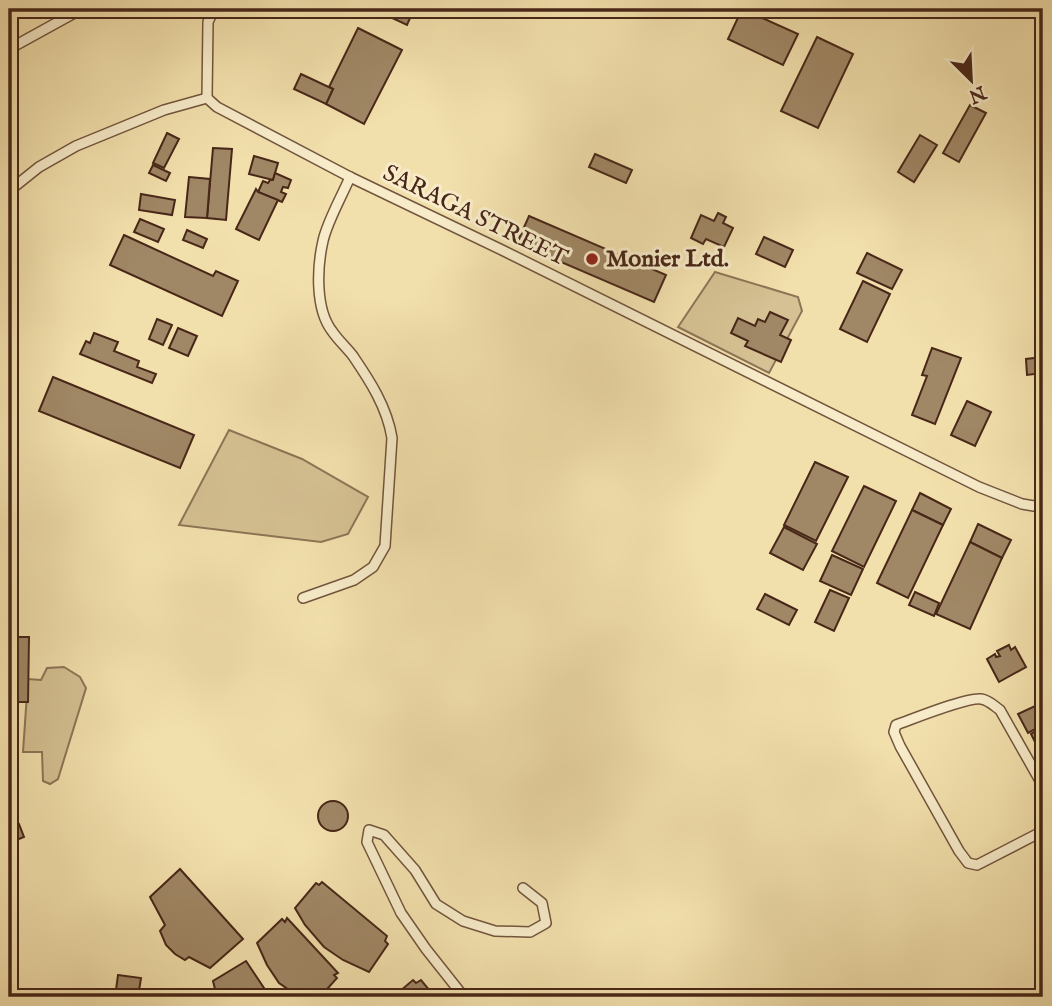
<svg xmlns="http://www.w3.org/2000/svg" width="1052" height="1006" font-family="'IM FELL English',serif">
	<rect width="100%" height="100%" fill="#f2e0ac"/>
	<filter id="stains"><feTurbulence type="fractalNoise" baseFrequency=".00286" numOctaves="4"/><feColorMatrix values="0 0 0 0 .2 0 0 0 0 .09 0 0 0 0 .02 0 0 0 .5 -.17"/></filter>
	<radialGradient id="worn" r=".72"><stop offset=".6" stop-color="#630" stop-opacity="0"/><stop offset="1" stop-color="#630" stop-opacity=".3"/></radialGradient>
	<g fill="#d5c193" stroke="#8e7456" stroke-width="2">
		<polygon points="715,272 798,297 802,311 769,373 678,327"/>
		<polygon points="229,430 302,459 368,497 348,534 321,542 179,525"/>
		<polygon points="64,667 80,677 86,688 58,779 50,784 43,781 42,752 23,752 28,679 41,680 47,668"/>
	</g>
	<g fill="#a08765" stroke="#482718" stroke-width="2">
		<polygon points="373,9 414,9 407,25"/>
		<polygon points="742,9 798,34 783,65 728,39"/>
		<polygon points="358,28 402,50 364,124 326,104 333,89 329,87"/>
		<polygon points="817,37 853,54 818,128 781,111"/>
		<polygon points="301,74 333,89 326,104 294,89"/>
		<polygon points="970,105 986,113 959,162 943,153"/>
		<polygon points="167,133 179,139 164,168 153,163"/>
		<polygon points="920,135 937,145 914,182 898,172"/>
		<polygon points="213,148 232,149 226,220 207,218"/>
		<polygon points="595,154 632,170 626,183 589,167"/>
		<polygon points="254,156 278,163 273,180 249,174"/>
		<polygon points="153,165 170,173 166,181 149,173"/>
		<polygon points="275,173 291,180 288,188 283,187 281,192 286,194 282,202 258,192 263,181 268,183 270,180 273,180"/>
		<polygon points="189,177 210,179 207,218 185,217"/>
		<polygon points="256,189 258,192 278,200 259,240 236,229"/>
		<polygon points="141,194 175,200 172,215 139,210"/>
		<polygon points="718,213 726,217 723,223 733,228 724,247 706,239 703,244 691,238 701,215 714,221"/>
		<polygon points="529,216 666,275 654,302 517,243"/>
		<polygon points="140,219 164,229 158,242 134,232"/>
		<polygon points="187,230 207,239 203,248 183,240"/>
		<polygon points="124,235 213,276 216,271 238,281 222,316 110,265"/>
		<polygon points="764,237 793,250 785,267 756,254"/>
		<polygon points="867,253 902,270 892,289 857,273"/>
		<polygon points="863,281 890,294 867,342 840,329"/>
		<polygon points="770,312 788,320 780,335 791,340 781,362 745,346 748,341 731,333 738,318 755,326 758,319 765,322"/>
		<polygon points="157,319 172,325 163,345 149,339"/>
		<polygon points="178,328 197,336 188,356 169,348"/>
		<polygon points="94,333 118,342 114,351 139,361 137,367 156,374 152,383 80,354 86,341 90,343"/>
		<polygon points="932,348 961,358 935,424 912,415 927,376 922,375"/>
		<polygon points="1043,357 1043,378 1043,373 1027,375 1026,359"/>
		<polygon points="53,377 194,435 180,468 39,411"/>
		<polygon points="967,401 991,412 975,446 951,435"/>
		<polygon points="815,462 848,477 816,541 784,525"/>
		<polygon points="864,486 896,501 864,567 832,551"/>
		<polygon points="920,493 951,509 943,525 912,510"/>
		<polygon points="912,510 943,525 908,598 877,583"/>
		<polygon points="978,524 1011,540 1002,558 970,542"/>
		<polygon points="784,527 817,544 803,570 770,553"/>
		<polygon points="970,542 1002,558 970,629 936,614"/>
		<polygon points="832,555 863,569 851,595 820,581"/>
		<polygon points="830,590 849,598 834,631 815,622"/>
		<polygon points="915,592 939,603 934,616 909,605"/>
		<polygon points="765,594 797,610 789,625 757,609"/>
		<polygon points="9,637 29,637 28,702 9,702"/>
		<polygon points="1009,645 1011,650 1015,647 1026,667 999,682 987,659 995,654 996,657 1000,656 997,651"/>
		<polygon points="1035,706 1038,713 1041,711 1042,714 1039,716 1039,717 1043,715 1043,725 1028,733 1018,714"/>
		<polygon points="1043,727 1043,750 1040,752 1031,734"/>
		<circle cx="333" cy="816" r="15"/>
		<polygon points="19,824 24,837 9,843 9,827"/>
		<polygon points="180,869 243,939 210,968 189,957 185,960 175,954 166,945 160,931 165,925 150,897"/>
		<polygon points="322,882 387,936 385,941 388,944 369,972 343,960 324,947 305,925 295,908 316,883 319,885"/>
		<polygon points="287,918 338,973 334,975 337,978 320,997 298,996 279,983 267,965 257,943 282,919 285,922"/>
		<polygon points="246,961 270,997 217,997 213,981"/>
		<polygon points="118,975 141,978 138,997 115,997"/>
		<polygon points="413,980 416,983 421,980 435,997 393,997"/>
	</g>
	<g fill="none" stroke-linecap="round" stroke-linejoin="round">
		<defs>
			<g id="street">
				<polyline points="9,49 78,11 78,9"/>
				<polyline points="207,98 208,22 214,9"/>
				<polyline points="9,191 39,167 76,146 164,110 207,98 217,107 350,177 504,251 979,487 1022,504 1034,506 1043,505"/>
				<path d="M 303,598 L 354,580 L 373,567 L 385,546 L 392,438 C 387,407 370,381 353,356 C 346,347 338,340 332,331 C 315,309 317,267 323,241 C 327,222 342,196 350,177"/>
				<path d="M 1043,786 L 1000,710 C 994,706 989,700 981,699 C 967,697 913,719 896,725 L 894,732 L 900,746 L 959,851 L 968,863 L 977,865 L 1043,831"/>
				<polyline points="464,997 426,949 401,913 367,842 369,830 384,835 415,870 436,904 463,921 495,931 530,932 546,923 542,903 523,888"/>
			</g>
		</defs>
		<use href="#street" stroke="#72553d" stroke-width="12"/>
		<use href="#street" stroke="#f7ebc9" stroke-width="9"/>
	</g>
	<circle fill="#8f2418" stroke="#f7ebc9" stroke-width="2.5" cx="592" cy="259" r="7"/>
	<g text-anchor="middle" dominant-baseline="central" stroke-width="6" stroke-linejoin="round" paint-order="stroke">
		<g font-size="24" fill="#482718" stroke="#f7ebc9">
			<text transform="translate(475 216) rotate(26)">SARAGA STREET</text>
		</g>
		<g font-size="24" font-weight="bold" fill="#482718" stroke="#f7ebc9" text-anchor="start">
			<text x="606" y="259">Monier Ltd.</text>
		</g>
	</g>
	<rect width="1052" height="1006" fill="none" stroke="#f2e0ac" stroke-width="35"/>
	<rect x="10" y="10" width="1031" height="985" fill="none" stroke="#482718" stroke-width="3.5"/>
	<rect x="18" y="18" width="1017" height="971" fill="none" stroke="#482718" stroke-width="2"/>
	<g transform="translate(971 80) rotate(156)" stroke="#f7ebc9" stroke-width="5" paint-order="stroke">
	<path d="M0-5L12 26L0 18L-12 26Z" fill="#482718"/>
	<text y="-10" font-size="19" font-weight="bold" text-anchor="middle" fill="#482718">N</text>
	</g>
	<rect width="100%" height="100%" filter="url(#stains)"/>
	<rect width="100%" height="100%" fill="url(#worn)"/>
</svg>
